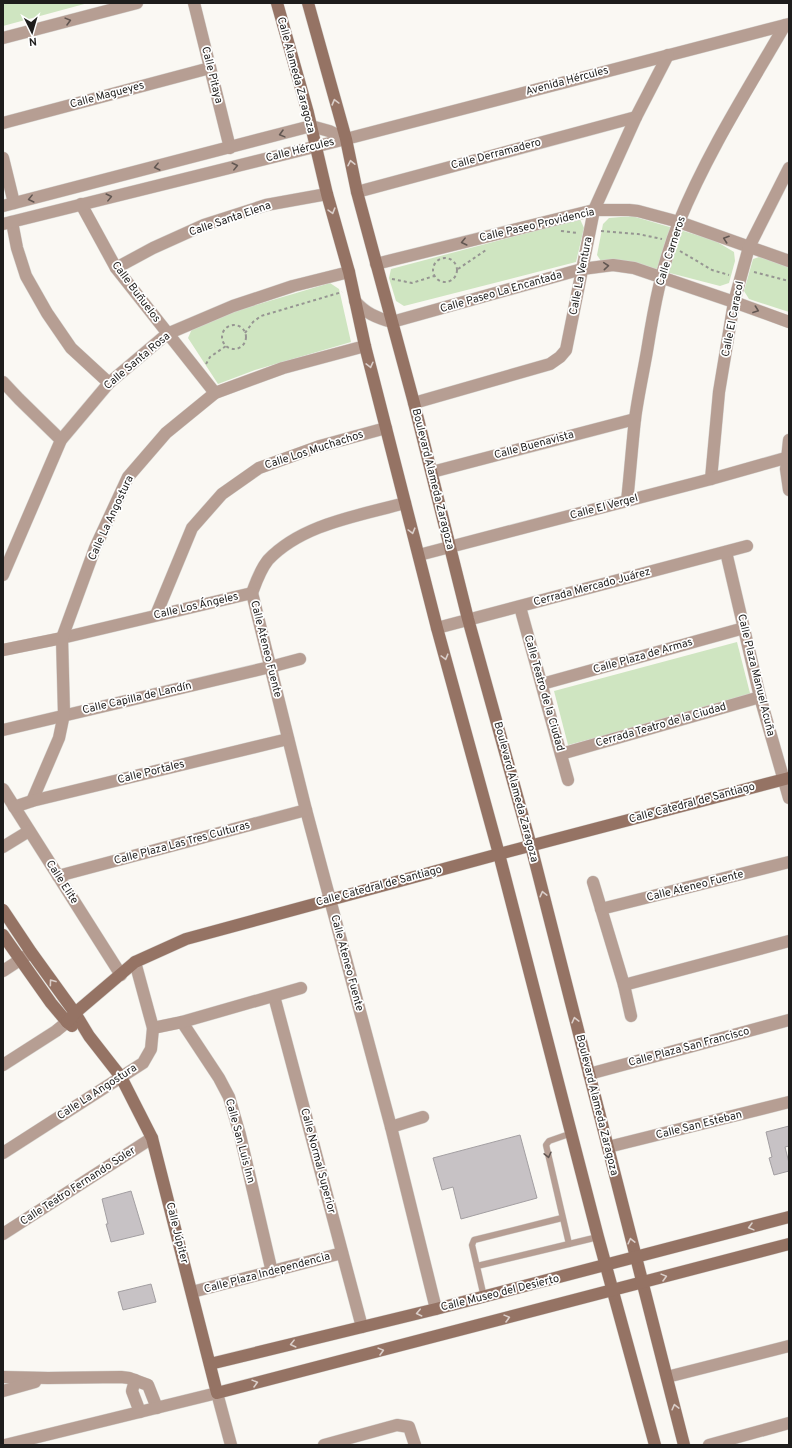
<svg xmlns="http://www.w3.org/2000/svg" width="792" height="1448" font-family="Overpass,sans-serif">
	<rect width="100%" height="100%" fill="#faf8f3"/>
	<g fill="#cfe5c1">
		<polygon points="3,3 88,3 3,26"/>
		<polygon points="632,216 714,240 734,252 735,261 729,283 720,286 635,264 601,261 597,255 603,224 609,218"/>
		<polygon points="580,219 584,228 576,262 404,306 396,301 389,278 391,269"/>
		<polygon points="762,256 789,266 789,312 749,299 744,291 753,259"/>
		<polygon points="330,283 339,289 351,342 255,370 218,384 188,338 192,329 205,320"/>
		<polygon points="737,642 751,697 568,745 554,691"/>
	</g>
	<g fill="#c7c2c5" stroke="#a39fa2">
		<polygon points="789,1126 789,1146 785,1147 789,1163 789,1171 774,1175 769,1158 772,1157 766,1132"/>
		<polygon points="520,1135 537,1198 461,1219 453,1187 442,1190 433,1158"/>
		<polygon points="131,1191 144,1234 111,1242 106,1224 108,1224 102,1199"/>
		<polygon points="151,1284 156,1302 123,1310 118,1292"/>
	</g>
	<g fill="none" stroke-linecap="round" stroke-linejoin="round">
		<defs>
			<g id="lane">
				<polyline points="572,1133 549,1141 546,1145 569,1244 598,1237"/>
				<polyline points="477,1266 569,1244"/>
				<polyline points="484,1297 472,1245 474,1240 562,1218"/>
			</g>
			<g id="street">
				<polyline points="194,3 230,148"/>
				<polyline points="3,38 137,3"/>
				<polyline points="3,123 210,68"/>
				<polyline points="3,158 14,203"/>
				<polyline points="357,192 636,117"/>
				<polyline points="81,204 116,268 215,393"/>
				<polyline points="3,206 311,126 329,131 346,139"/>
				<polyline points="12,222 17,248 26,276 47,313 71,348 109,383"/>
				<polyline points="3,224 346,139 789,24"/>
				<polyline points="376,264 594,210 629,210 638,211 679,222 789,261"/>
				<polyline points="116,268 153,248 204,225 266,205 327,194"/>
				<path d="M 355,301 C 365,313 377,318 392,322 L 582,269 L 613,265 L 634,268 L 734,302 L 789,322"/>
				<polyline points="3,382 19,399 61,440"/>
				<polyline points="414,403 550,364 560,357 566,350 594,210 636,117 668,55"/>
				<polyline points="789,440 786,469 789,490"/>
				<polyline points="432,472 635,419"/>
				<polyline points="711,479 719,392 734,302 749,247 789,168"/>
				<path d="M 627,501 C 630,474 632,446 635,419 C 638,396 643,374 647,351 C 654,307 662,264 679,222 C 707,153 748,89 785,25"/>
				<polyline points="726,552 760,697 789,798"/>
				<polyline points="419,555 711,479 789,457"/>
				<polyline points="3,575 61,440 109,383 167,334 233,306 293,286 349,272"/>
				<polyline points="252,593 306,810 391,1127 436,1309"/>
				<path d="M 252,593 C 256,582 260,570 268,560 C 302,524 358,516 405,503"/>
				<polyline points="520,607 568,780"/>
				<polyline points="156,615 192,528 222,494 259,468 320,446 386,428"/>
				<polyline points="437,628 747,546"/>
				<polyline points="3,650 62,638 252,593"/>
				<polyline points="542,684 744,628"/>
				<polyline points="3,730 270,667 300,659"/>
				<polyline points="561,754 760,697"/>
				<polyline points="3,789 121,975"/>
				<polyline points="32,801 59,738 64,714 62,638 95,548 128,477 166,433 215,393 283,368 365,346"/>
				<polyline points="14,807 32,801 288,739"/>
				<polyline points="3,847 29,831"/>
				<polyline points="58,876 306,810"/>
				<polyline points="593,882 624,985 631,1016"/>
				<polyline points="601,909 789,862"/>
				<polyline points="3,971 29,954"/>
				<polyline points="624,985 789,941"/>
				<polyline points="274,996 362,1327"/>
				<polyline points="182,1022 219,1078 229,1097 240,1135 272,1272"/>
				<polyline points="153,1028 182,1022 301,988"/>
				<polyline points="3,1065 56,1031 67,1022"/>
				<polyline points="589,1074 789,1020"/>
				<polyline points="391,1127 423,1117"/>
				<polyline points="608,1147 789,1102"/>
				<polyline points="3,1153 143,1063 151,1049 153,1028 135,962"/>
				<polyline points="3,1234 152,1138"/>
				<polyline points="192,1292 342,1253"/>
				<polyline points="3,1377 48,1378 121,1377 129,1378 148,1385 157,1408"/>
				<polyline points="667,1377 789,1346"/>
				<polyline points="135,1380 132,1391 140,1412"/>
				<polyline points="3,1391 35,1382"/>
				<polyline points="5,1445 217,1393 231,1445"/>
				<polyline points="324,1445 397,1425 409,1427 415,1445"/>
				<polyline points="709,1445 789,1423"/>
			</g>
			<g id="secondary">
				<polyline points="277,3 308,113 327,194 349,272 365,346 437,628 499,854 598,1237 655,1445"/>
				<polyline points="308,3 346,139 357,192 414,403 468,619 531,846 684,1445"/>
				<polyline points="3,910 31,952 75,1013 89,1036 121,1077 152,1138 217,1393 789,1244"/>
				<polyline points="3,935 51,1003 67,1022 72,1026"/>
				<polyline points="67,1022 75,1013 135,962 186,939 499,854 789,778"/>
				<polyline points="210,1364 436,1309 789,1217"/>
			</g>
		</defs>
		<use href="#lane" stroke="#d7d5d1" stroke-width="7"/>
		<use href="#street" stroke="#d7d5d1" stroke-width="13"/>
		<use href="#secondary" stroke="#d7d5d1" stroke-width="13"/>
		<g stroke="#969592" stroke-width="2" stroke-dasharray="3 3" stroke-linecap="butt">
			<polyline points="561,231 578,233"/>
			<polyline points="601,231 638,234 662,239"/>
			<polyline points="680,251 712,270 729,275"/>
			<circle cx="445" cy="270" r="12"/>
			<polyline points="458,269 486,250"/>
			<polyline points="754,272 789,281"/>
			<polyline points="392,279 412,283 434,276"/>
			<circle cx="234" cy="337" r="12"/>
			<polyline points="245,333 253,322 261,316 342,292"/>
			<polyline points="206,364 210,357 226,346"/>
		</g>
		<use href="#lane" stroke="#b69e93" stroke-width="6"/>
		<use href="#street" stroke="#b69e93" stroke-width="12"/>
		<use href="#secondary" stroke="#957364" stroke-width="12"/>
	</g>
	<defs><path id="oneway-chevron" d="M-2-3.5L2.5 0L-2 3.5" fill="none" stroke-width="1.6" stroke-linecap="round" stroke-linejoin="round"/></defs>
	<g stroke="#625752">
		<use href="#oneway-chevron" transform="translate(68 21) rotate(-15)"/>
		<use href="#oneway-chevron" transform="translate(282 134) rotate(165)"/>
		<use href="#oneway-chevron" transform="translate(235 166) rotate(-14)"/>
		<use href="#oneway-chevron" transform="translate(157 167) rotate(166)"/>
		<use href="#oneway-chevron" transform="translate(109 197) rotate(-14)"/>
		<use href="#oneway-chevron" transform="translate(31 199) rotate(166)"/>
		<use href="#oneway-chevron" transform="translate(726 239) rotate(-161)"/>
		<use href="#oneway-chevron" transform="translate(464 242) rotate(166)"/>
		<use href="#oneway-chevron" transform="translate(606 266) rotate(-5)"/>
		<use href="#oneway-chevron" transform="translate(756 310) rotate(20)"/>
		<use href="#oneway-chevron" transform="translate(548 1155) rotate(77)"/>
	</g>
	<g stroke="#dacec9">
		<use href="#oneway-chevron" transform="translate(335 102) rotate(-105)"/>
		<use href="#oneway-chevron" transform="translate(351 163) rotate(-102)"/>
		<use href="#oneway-chevron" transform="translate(332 211) rotate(74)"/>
		<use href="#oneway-chevron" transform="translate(370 365) rotate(76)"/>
		<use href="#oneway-chevron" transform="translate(412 531) rotate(75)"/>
		<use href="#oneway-chevron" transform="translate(445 657) rotate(75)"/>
		<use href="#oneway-chevron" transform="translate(543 894) rotate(-104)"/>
		<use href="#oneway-chevron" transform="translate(52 982) rotate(-126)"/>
		<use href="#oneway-chevron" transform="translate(575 1020) rotate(-104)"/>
		<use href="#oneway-chevron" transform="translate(751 1227) rotate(165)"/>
		<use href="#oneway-chevron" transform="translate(631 1241) rotate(-104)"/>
		<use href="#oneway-chevron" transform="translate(664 1277) rotate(-15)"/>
		<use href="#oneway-chevron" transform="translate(419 1313) rotate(167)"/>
		<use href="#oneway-chevron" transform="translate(507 1318) rotate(-15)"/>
		<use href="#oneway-chevron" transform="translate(293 1344) rotate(166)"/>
		<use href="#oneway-chevron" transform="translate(381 1351) rotate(-15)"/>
		<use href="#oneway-chevron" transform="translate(255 1383) rotate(-15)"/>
		<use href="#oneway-chevron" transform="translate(675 1407) rotate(-104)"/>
	</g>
	<g text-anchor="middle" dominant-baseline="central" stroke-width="3.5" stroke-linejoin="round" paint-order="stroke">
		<g font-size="11" fill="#1e1d1c" stroke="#fff">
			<text transform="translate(212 75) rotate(76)">Calle Pitaya</text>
			<text transform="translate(296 75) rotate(75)">Calle Alameda Zaragoza</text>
			<text transform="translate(567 81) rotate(-15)">Avenida Hércules</text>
			<text transform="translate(107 95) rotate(-15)">Calle Magueyes</text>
			<text transform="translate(300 150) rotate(-14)">Calle Hércules</text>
			<text transform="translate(496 154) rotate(-15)">Calle Derramadero</text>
			<text transform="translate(230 219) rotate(-19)">Calle Santa Elena</text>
			<text transform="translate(537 225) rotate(-13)">Calle Paseo Providencia</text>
			<text transform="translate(671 251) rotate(-72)">Calle Carneros</text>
			<text transform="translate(581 276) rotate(-79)">Calle La Ventura</text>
			<text transform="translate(136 292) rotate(53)">Calle Buñuelos</text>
			<text transform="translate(501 292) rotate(-16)">Calle Paseo La Encantada</text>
			<text transform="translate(733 319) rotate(-79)">Calle El Caracol</text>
			<text transform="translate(137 361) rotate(-40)">Calle Santa Rosa</text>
			<text transform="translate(534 445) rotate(-15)">Calle Buenavista</text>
			<text transform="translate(314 450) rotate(-18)">Calle Los Muchachos</text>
			<text transform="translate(433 479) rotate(76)">Boulevard Alameda Zaragoza</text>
			<text transform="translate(604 507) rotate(-15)">Calle El Vergel</text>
			<text transform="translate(111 518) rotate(-65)">Calle La Angostura</text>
			<text transform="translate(592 587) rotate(-15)">Cerrada Mercado Juárez</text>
			<text transform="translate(196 606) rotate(-13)">Calle Los Ángeles</text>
			<text transform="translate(266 649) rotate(76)">Calle Ateneo Fuente</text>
			<text transform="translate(643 656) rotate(-16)">Calle Plaza de Armas</text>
			<text transform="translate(756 675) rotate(76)">Calle Plaza Manuel Acuña</text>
			<text transform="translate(544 693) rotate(74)">Calle Teatro de la Ciudad</text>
			<text transform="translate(137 698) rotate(-13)">Calle Capilla de Landín</text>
			<text transform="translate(661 725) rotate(-16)">Cerrada Teatro de la Ciudad</text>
			<text transform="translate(151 772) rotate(-14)">Calle Portales</text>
			<text transform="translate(516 792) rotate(75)">Boulevard Alameda Zaragoza</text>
			<text transform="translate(692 803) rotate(-15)">Calle Catedral de Santiago</text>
			<text transform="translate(182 843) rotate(-15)">Calle Plaza Las Tres Culturas</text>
			<text transform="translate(62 882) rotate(57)">Calle Elite</text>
			<text transform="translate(379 886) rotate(-15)">Calle Catedral de Santiago</text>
			<text transform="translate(695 886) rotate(-14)">Calle Ateneo Fuente</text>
			<text transform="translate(347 963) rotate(75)">Calle Ateneo Fuente</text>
			<text transform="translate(689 1047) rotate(-15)">Calle Plaza San Francisco</text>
			<text transform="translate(97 1092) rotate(-33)">Calle La Angostura</text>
			<text transform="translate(597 1105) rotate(76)">Boulevard Alameda Zaragoza</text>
			<text transform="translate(699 1125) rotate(-14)">Calle San Esteban</text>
			<text transform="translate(240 1141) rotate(75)">Calle San Luis Inn</text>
			<text transform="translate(318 1161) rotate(75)">Calle Normal Superior</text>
			<text transform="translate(78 1186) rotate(-33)">Calle Teatro Fernando Soler</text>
			<text transform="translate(177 1233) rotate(76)">Calle Júpiter</text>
			<text transform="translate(267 1273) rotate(-15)">Calle Plaza Independencia</text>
			<text transform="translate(500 1293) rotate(-14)">Calle Museo del Desierto</text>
		</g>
	</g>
	<rect width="792" height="1448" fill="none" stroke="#1e1d1c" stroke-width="8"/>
	<g transform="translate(32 32) rotate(175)" stroke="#ffffff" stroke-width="3" paint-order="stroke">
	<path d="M0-3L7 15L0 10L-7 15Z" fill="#1e1d1c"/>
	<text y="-6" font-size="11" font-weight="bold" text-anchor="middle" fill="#1e1d1c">N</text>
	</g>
</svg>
